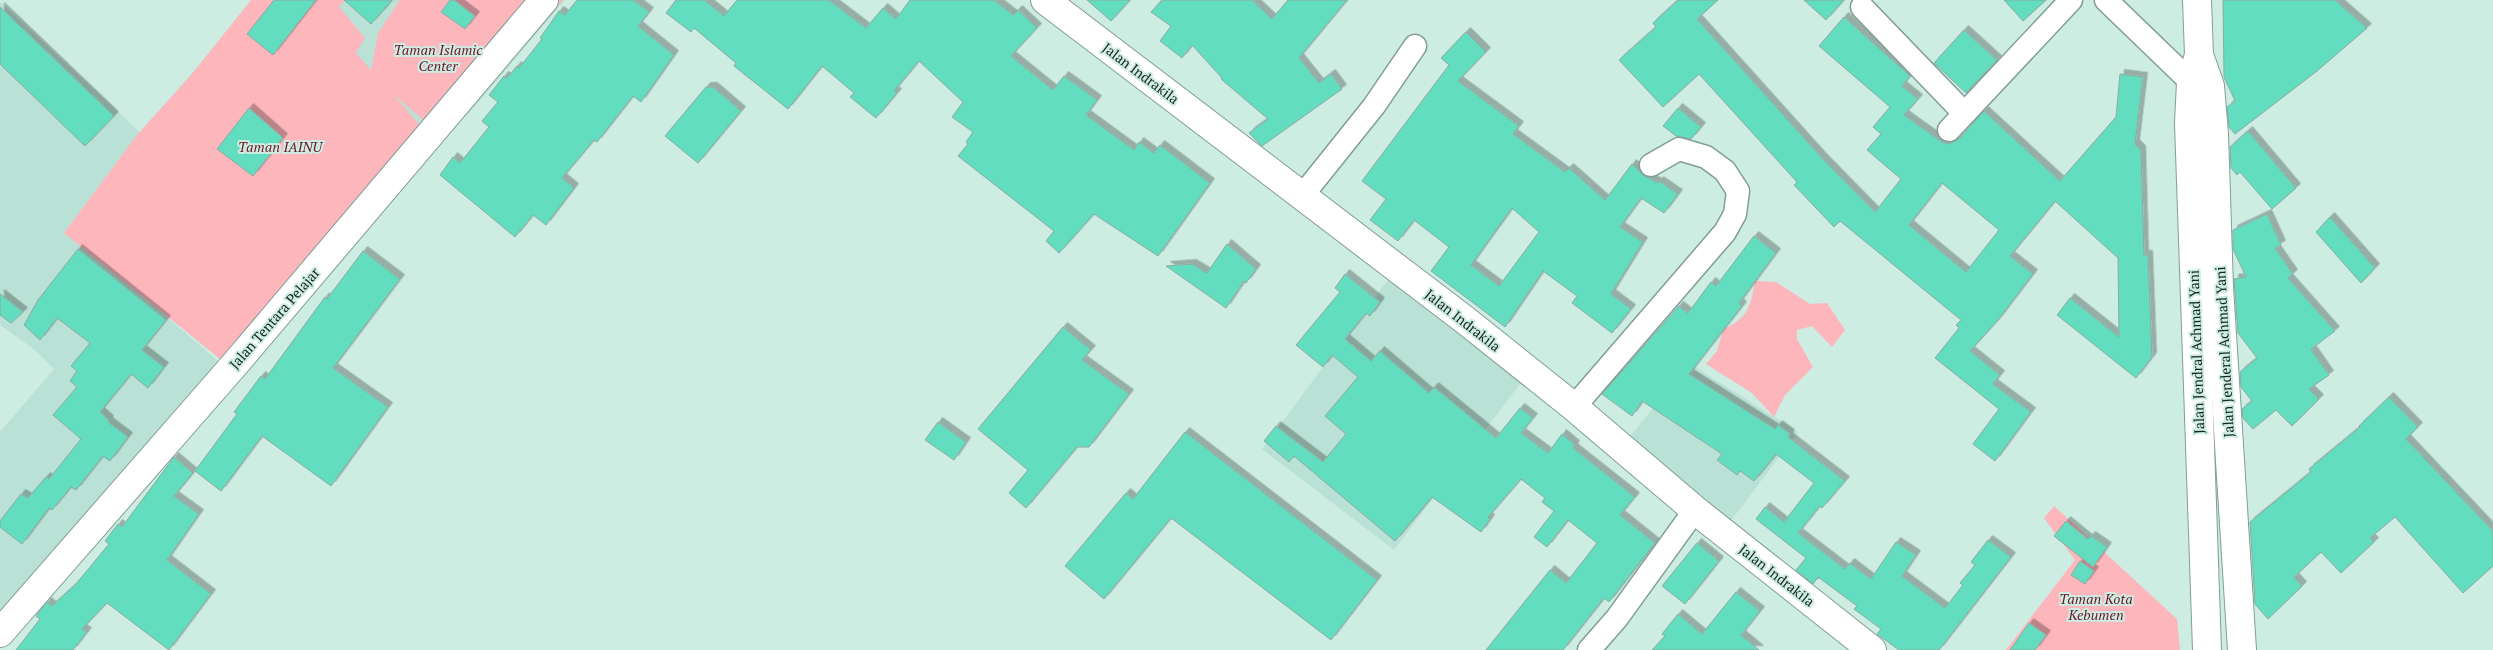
<svg xmlns="http://www.w3.org/2000/svg" width="2493" height="650" font-family="'PT Serif',serif">
	<defs>
		<filter id="shadow"><feDropShadow dx="4.5" dy="-4.5" stdDeviation="0" flood-color="#0004"/></filter>
	</defs>
	<rect width="100%" height="100%" fill="#cdede3"/>
	<g fill="#bae1d5" fill-rule="evenodd">
		<path d="M 257,0 L 565,0 L 471,111 L 451,129 L 431,156 L 240,375 L 0,643 L 0,432 L 54,369 L 35,350 L 0,325 L 0,2 L 140,132 ZM 91,251 L 236,373 L 220,363 Z"/>
		<polygon points="1397,268 1529,372 1394,550 1262,449"/>
		<polygon points="1689,363 1798,432 1724,530 1622,447"/>
	</g>
	<g fill="#fcb6bc">
		<polygon points="251,0 345,0 339,7 365,38 356,53 371,70 378,33 400,0 563,0 445,139 393,94 435,143 427,152 431,156 240,375 64,233 137,135 191,75"/>
		<path d="M 1755,281 L 1776,282 L 1810,304 L 1827,303 L 1845,330 L 1832,347 L 1812,326 L 1797,330 L 1797,339 L 1813,367 L 1785,395 L 1774,417 L 1752,393 L 1706,364 L 1717,351 L 1723,330 C 1748,317 1750,309 1755,281 Z"/>
		<polygon points="2054,506 2177,619 2180,650 2006,650 2075,560 2044,518"/>
	</g>
	<g fill="#62ddbf" stroke="#8caaa1" fill-rule="evenodd" filter="url(#shadow)">
		<polygon points="274,0 316,0 273,55 247,34"/>
		<polygon points="344,0 392,0 371,24"/>
		<polygon points="450,0 454,0 475,16 465,29 441,12"/>
		<polygon points="577,0 633,0 649,12 638,26 674,55 641,102 633,96 597,142 594,140 562,178 574,188 546,225 533,215 515,237 440,175 453,157 460,163 489,127 482,121 498,102 489,95 504,76 507,78 517,66 519,68 542,39 540,38 559,11 565,15"/>
		<polygon points="676,0 704,0 724,16 737,0 829,0 866,28 883,8 896,19 910,0 994,0 1013,15 1018,10 1037,28 1011,56 1053,90 1064,76 1097,100 1086,115 1134,150 1139,142 1154,153 1160,145 1210,183 1158,256 1094,214 1059,253 1046,241 1054,231 958,156 968,144 966,142 973,132 952,117 963,102 919,61 894,91 897,93 876,118 850,97 854,93 822,66 788,109 734,66 736,63 694,28 691,32 666,13"/>
		<polygon points="1087,0 1130,0 1111,21"/>
		<polygon points="1162,0 1252,0 1272,19 1288,0 1347,0 1299,58 1319,83 1331,74 1342,89 1262,146 1249,133 1268,119 1221,79 1222,78 1192,45 1182,58 1160,41 1171,26 1151,12"/>
		<path d="M 1678,0 L 1718,0 L 1697,19 L 1822,158 L 1875,212 L 1901,179 L 1867,150 L 1881,134 L 1873,127 L 1890,107 L 1819,46 L 1844,17 L 1910,76 L 1902,86 L 1918,99 L 1904,115 L 1942,142 L 1949,144 L 1959,139 L 1984,111 L 2060,181 L 2116,117 L 2120,74 L 2143,77 L 2135,144 L 2141,150 L 2144,255 L 2148,255 L 2152,357 L 2136,378 L 2057,315 L 2070,298 L 2119,337 L 2118,258 L 2055,201 L 2010,256 L 2033,274 L 1998,320 L 1970,351 L 2000,375 L 1993,384 L 2031,412 L 1995,461 L 1973,444 L 1999,409 L 1935,358 L 1959,328 L 1956,325 L 1961,320 L 1840,221 L 1834,227 L 1794,185 L 1797,182 L 1699,74 L 1663,107 L 1619,60 L 1656,27 L 1653,23 ZM 1942,183 L 1999,230 L 1966,272 L 1909,225 Z"/>
		<polygon points="1804,0 1844,0 1826,20"/>
		<polygon points="2004,0 2046,0 2023,21"/>
		<polygon points="2223,0 2335,0 2367,28 2317,71 2235,134 2229,127 2227,107 2235,101 2224,77"/>
		<polygon points="0,7 114,116 85,146 0,64"/>
		<polygon points="1964,30 1997,60 1966,93 1934,63"/>
		<path d="M 1466,32 L 1486,52 L 1458,81 L 1519,126 L 1513,134 L 1565,172 L 1569,168 L 1605,200 L 1632,164 L 1644,176 L 1658,183 L 1659,181 L 1678,194 L 1664,213 L 1641,198 L 1620,227 L 1643,242 L 1611,294 L 1631,309 L 1612,333 L 1572,303 L 1577,296 L 1543,271 L 1505,327 L 1431,271 L 1449,247 L 1414,220 L 1398,241 L 1370,220 L 1386,199 L 1362,181 L 1449,65 L 1441,58 ZM 1512,208 L 1539,232 L 1499,286 L 1471,265 Z"/>
		<polygon points="706,87 713,87 741,111 698,163 665,136"/>
		<polygon points="249,108 283,138 253,176 217,149"/>
		<polygon points="1678,108 1701,127 1691,139 1676,136 1663,126"/>
		<polygon points="2248,131 2296,188 2272,209 2240,172 2237,175 2231,168 2230,147"/>
		<polygon points="2267,214 2281,245 2275,248 2293,274 2288,278 2335,331 2311,349 2329,375 2309,389 2319,399 2292,426 2276,410 2253,429 2243,418 2242,409 2252,401 2241,387 2240,372 2257,358 2238,333 2234,279 2246,277 2233,249 2233,230"/>
		<polygon points="2330,217 2375,268 2361,283 2316,232"/>
		<polygon points="1754,236 1776,253 1739,303 1742,306 1689,374 1775,429 1778,425 1790,434 1788,437 1845,481 1822,508 1820,506 1798,533 1845,569 1850,563 1871,579 1896,542 1916,555 1902,576 1945,608 1963,585 1960,583 1975,565 1971,562 1988,540 2011,557 1939,650 1899,650 1877,634 1881,629 1854,609 1857,606 1818,577 1813,584 1796,570 1806,558 1756,519 1765,507 1784,522 1814,483 1776,454 1754,481 1740,471 1737,475 1717,460 1722,454 1642,401 1632,416 1602,394 1679,306 1688,313 1711,282 1716,286"/>
		<polygon points="1227,244 1256,269 1246,283 1244,281 1226,308 1166,266 1192,264 1207,273"/>
		<polygon points="78,249 166,320 142,350 164,367 148,388 131,374 100,412 109,420 108,422 128,437 110,461 103,456 76,490 71,487 52,510 49,508 22,544 0,527 0,521 21,494 28,498 46,477 49,479 81,439 53,415 77,387 70,381 77,371 71,366 90,343 57,318 40,340 24,325 38,300"/>
		<polygon points="363,251 400,279 333,368 388,407 331,486 262,436 221,491 195,471 237,414 234,412 261,376 265,379 325,297 327,299"/>
		<polygon points="1345,274 1380,302 1370,316 1366,313 1345,339 1371,361 1380,351 1429,393 1434,387 1496,438 1520,408 1533,418 1521,433 1548,453 1562,434 1575,445 1573,448 1635,497 1620,515 1655,543 1609,602 1604,598 1563,650 1486,650 1550,570 1566,583 1597,543 1568,520 1547,547 1534,537 1554,511 1542,502 1545,498 1521,479 1488,517 1490,519 1481,532 1432,497 1395,541 1294,456 1289,462 1264,441 1276,426 1323,462 1346,434 1325,416 1358,377 1332,355 1323,367 1296,345 1340,292 1335,288"/>
		<polygon points="0,294 23,312 11,323 0,315"/>
		<polygon points="1063,327 1091,350 1082,360 1129,394 1089,447 1077,447 1026,508 1009,493 1028,470 978,429"/>
		<polygon points="2389,397 2418,427 2406,439 2493,531 2493,566 2463,593 2395,517 2370,538 2374,542 2341,573 2321,552 2294,577 2302,586 2268,619 2255,604 2250,522 2311,472 2309,469 2360,427 2359,426"/>
		<polygon points="938,422 966,442 954,460 925,440"/>
		<polygon points="1185,432 1377,580 1331,640 1171,518 1104,599 1065,566 1126,493 1133,499"/>
		<polygon points="174,457 193,473 174,496 199,514 167,560 211,594 169,650 107,603 82,629 87,632 73,650 16,650 40,619 36,616 47,602 52,606 76,584 109,544 105,541 118,524 122,527"/>
		<polygon points="2066,521 2088,539 2091,536 2107,547 2093,567 2054,536"/>
		<polygon points="1697,543 1719,561 1685,604 1662,586"/>
		<polygon points="2080,561 2094,571 2085,584 2071,575"/>
		<polygon points="1736,592 1760,611 1741,635 1759,650 1652,650 1665,636 1662,634 1678,614 1702,634"/>
		<polygon points="2029,623 2046,635 2035,650 2010,650"/>
	</g>
	<g fill="none" stroke-linecap="round" stroke-linejoin="round">
		<defs>
			<g id="street">
				<polyline points="2106,0 2191,82 2206,85"/>
				<polyline points="1862,7 1964,113"/>
				<polyline points="1949,130 2071,0"/>
				<polyline points="1302,196 1374,106 1415,46"/>
				<polyline points="1574,407 1725,232 1735,214 1738,191 1725,171 1706,157 1679,149 1651,165"/>
				<polyline points="1589,650 1617,618 1695,510"/>
			</g>
			<g id="secondary">
				<polyline points="1045,0 1465,320 1574,407 1695,510 1872,650"/>
				<polyline points="2197,0 2199,55 2210,86 2214,134 2219,287 2242,650"/>
				<polyline points="2199,55 2191,82 2189,123 2207,650"/>
				<polyline points="0,633 235,364 544,0"/>
			</g>
		</defs>
		<use href="#street" stroke="#819e95" stroke-width="25"/>
		<use href="#secondary" stroke="#819e95" stroke-width="30"/>
		<use href="#street" stroke="#fff" stroke-width="22"/>
		<use href="#secondary" stroke="#fff" stroke-width="28"/>
	</g>
	<g text-anchor="middle" dominant-baseline="central" stroke-width="4" stroke-linejoin="round" paint-order="stroke">
		<g font-size="14" font-style="italic" fill="#6c1629" stroke="#cdede3">
			<text x="438" y="49">Taman Islamic<tspan x="438" dy="16">Center</tspan></text>
			<text x="280" y="146">Taman IAINU</text>
			<text x="2096" y="598">Taman Kota<tspan x="2096" dy="16">Kebumen</tspan></text>
		</g>
		<g font-size="14" fill="#182420" stroke="#cdede3">
			<text transform="translate(1141 73) rotate(37)">Jalan Indrakila</text>
			<text transform="translate(274 318) rotate(-49)">Jalan Tentara Pelajar</text>
			<text transform="translate(1463 320) rotate(38)">Jalan Indrakila</text>
			<text transform="translate(2196 352) rotate(-92)">Jalan Jendral Achmad Yani</text>
			<text transform="translate(2224 352) rotate(-93)">Jalan Jenderal Achmad Yani</text>
			<text transform="translate(1777 575) rotate(38)">Jalan Indrakila</text>
		</g>
	</g>
</svg>
